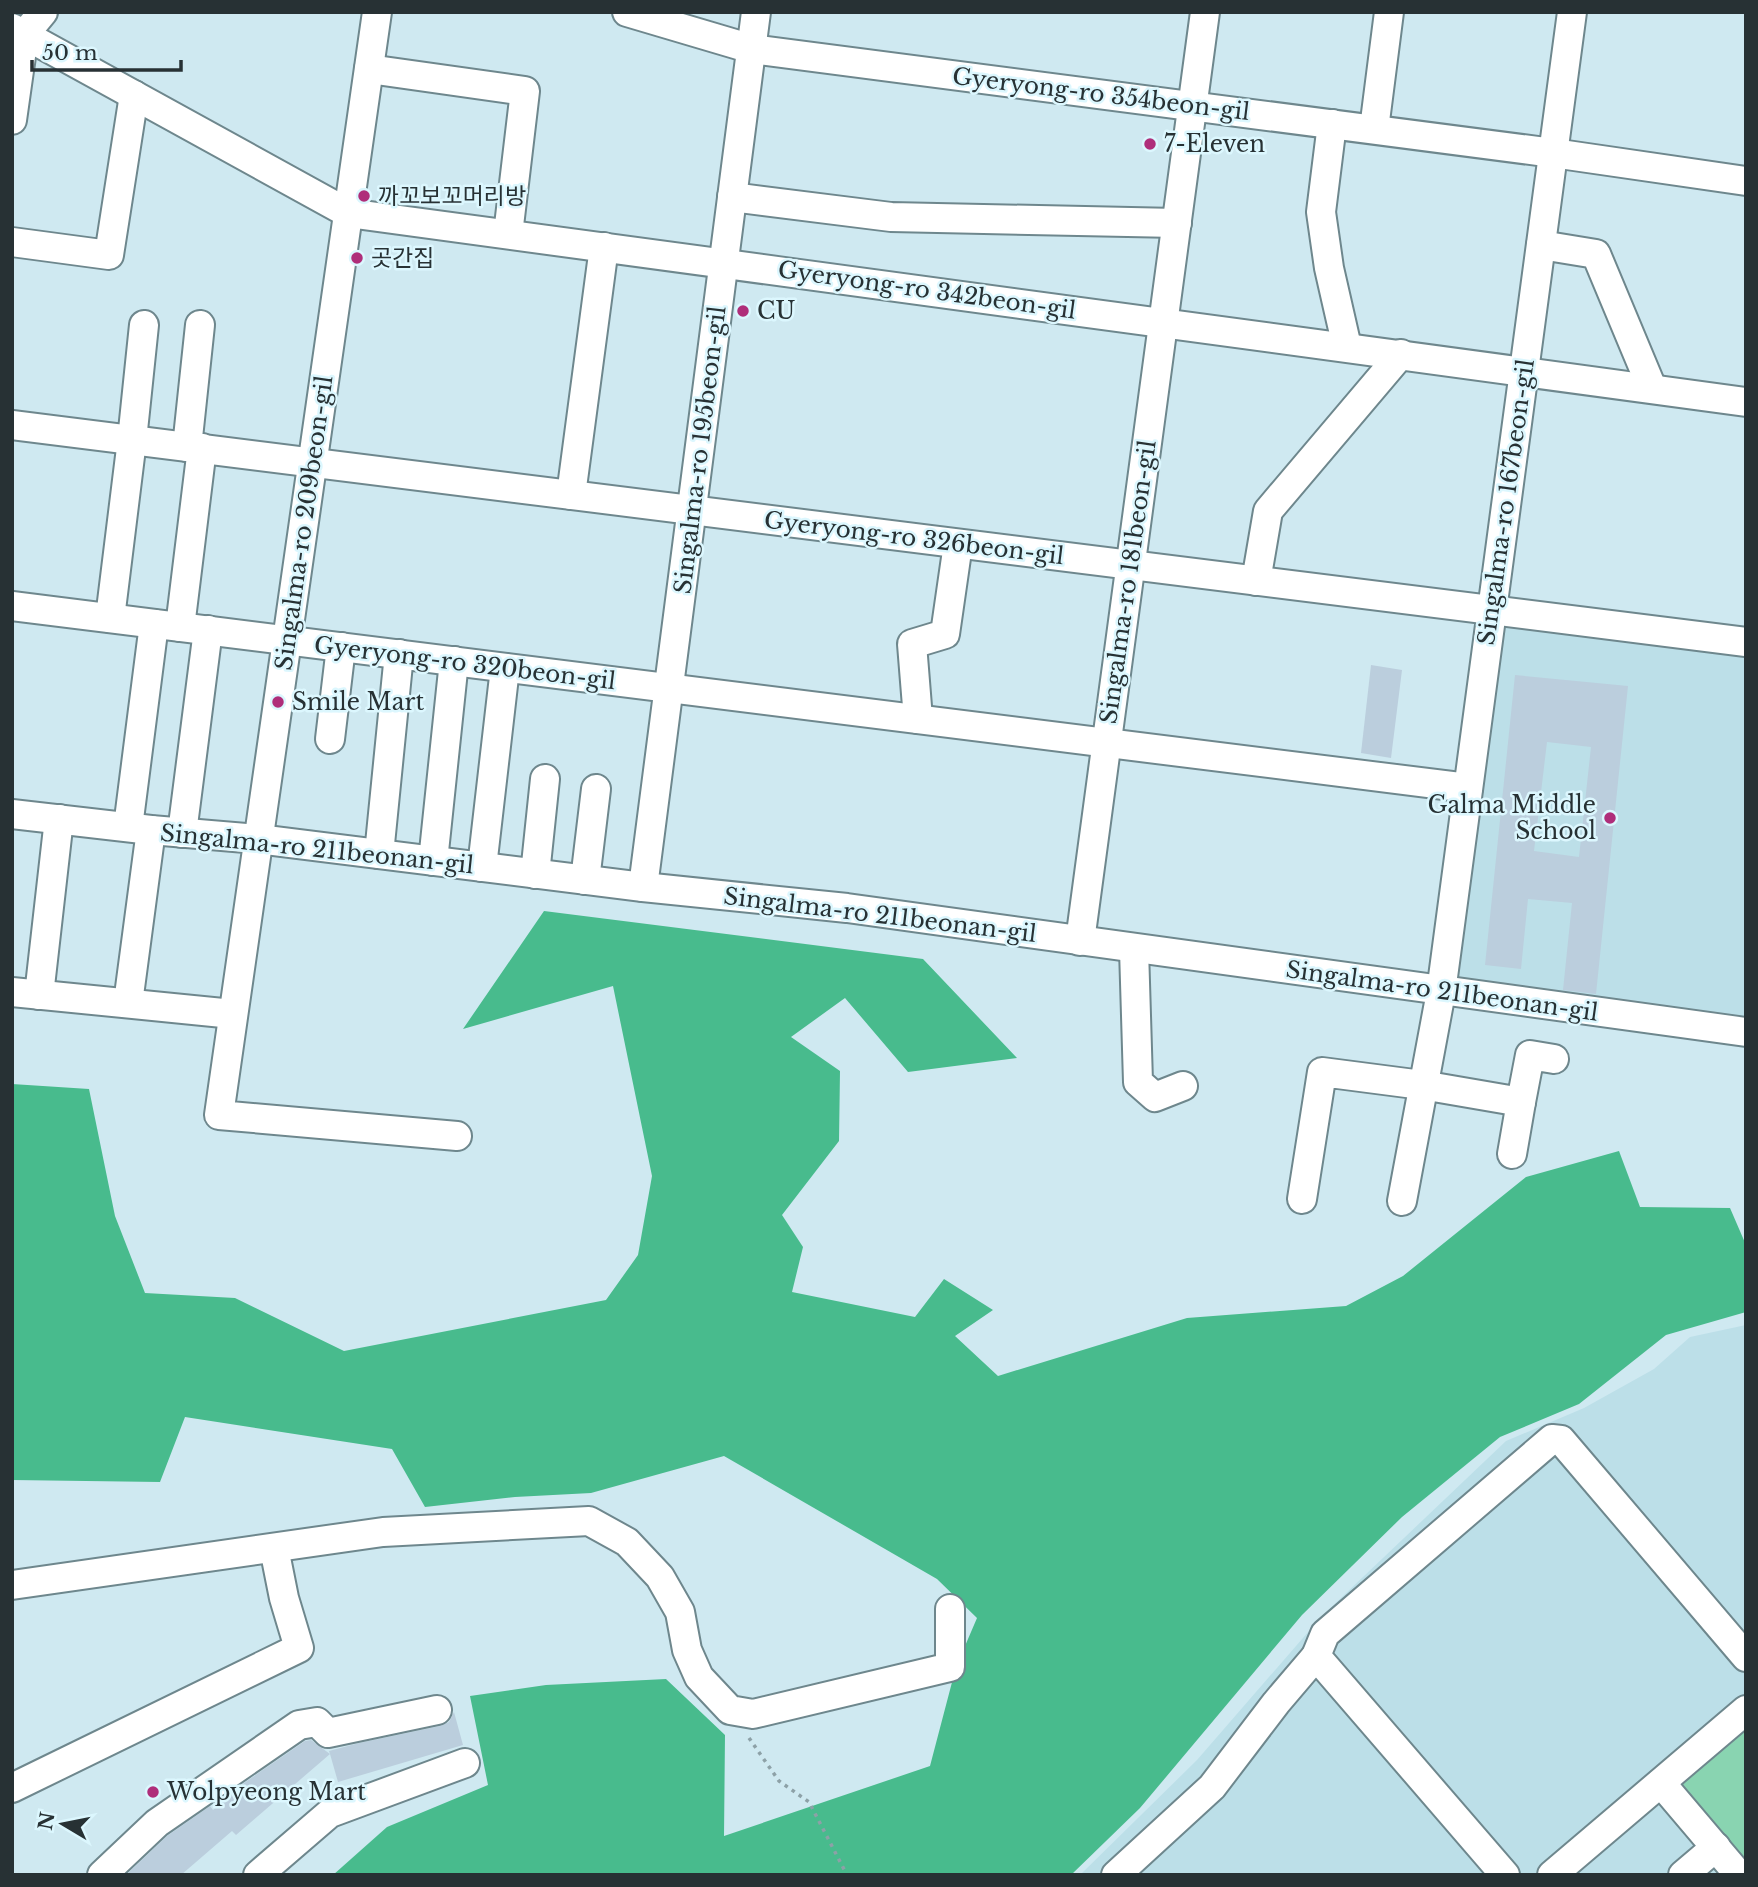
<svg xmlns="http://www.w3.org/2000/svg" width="1758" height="1887" font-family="'Libre Baskerville','Noto Sans KR',serif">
	<rect width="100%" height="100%" fill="#cfe9f1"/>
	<g fill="#bcdfe8">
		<polygon points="1500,620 1746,652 1746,1018 1454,983"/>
		<polygon points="1746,1325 1746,1875 1080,1875 1197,1760 1322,1616 1506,1441 1584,1408 1654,1369 1690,1337"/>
	</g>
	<polygon fill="#89d4b1" points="1746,1715 1746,1874 1667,1784"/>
	<polygon fill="#48bb8d" points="544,911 923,959 1017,1058 908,1072 845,998 791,1037 840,1071 839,1141 782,1215 803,1247 792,1292 915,1317 944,1279 993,1310 955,1336 998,1376 1187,1318 1346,1306 1403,1276 1526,1177 1619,1151 1640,1207 1730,1208 1746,1245 1746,1312 1666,1335 1579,1404 1500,1437 1402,1517 1302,1615 1140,1808 1071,1875 333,1875 387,1827 488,1785 470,1696 546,1685 666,1679 725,1735 724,1836 930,1766 956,1667 977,1618 937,1579 724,1456 591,1493 515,1497 425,1507 392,1449 185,1417 160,1482 12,1480 12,1084 89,1089 115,1216 145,1293 235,1298 344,1351 606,1300 638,1255 652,1176 613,986 463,1029"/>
	<g fill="#bbcedd" fill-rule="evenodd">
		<polygon points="1371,665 1402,670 1391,758 1361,753"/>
		<path d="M 1515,675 L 1628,686 L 1596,994 L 1563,990 L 1572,903 L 1528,899 L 1521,969 L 1485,965 ZM 1547,742 L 1591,747 L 1579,857 L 1534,851 Z"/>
		<polygon points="454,1712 463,1745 338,1782 330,1754 236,1835 232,1831 181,1875 126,1875 167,1836 210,1806 213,1810 244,1783 305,1741 311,1740 330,1754 329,1751 359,1743 440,1726 449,1722"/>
	</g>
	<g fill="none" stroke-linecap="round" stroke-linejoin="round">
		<defs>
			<g id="minor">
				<polyline points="377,12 219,1115 457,1136"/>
				<polyline points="627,12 752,49 1553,153 1746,181"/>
				<polyline points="12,28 348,213 1746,402"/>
				<polyline points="369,69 525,91 508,234"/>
				<polyline points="12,120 24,35 43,12"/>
				<polyline points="1332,124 1321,212 1329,268 1347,347"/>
				<polyline points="1374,129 1389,12"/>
				<polyline points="732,197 891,217 1177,223"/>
				<polyline points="12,242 109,255 134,95"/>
				<polyline points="1541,245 1596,254 1652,388"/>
				<polyline points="12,425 1746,642"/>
				<polyline points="187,447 200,325"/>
				<polyline points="571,495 604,247"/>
				<polyline points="1256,581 1268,511 1401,354"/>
				<polyline points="12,606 1468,788"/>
				<polyline points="110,618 132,440 144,325"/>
				<polyline points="180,627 202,448"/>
				<polyline points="918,719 912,644 945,634 958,544"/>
				<polyline points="330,739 341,647"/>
				<polyline points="12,814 151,830 258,839 643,887 847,908 1746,1032"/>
				<polyline points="128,827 154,624"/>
				<polyline points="182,833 208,630"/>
				<polyline points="379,854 399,654"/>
				<polyline points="433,861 454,661"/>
				<polyline points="482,867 505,668"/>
				<polyline points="535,874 545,779"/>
				<polyline points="585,880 596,789"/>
				<polyline points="643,887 756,12"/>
				<polyline points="1080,941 1205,12"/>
				<polyline points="1134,949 1138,1082 1155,1097 1183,1086"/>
				<polyline points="12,992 233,1014"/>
				<polyline points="39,995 59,819"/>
				<polyline points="128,1003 151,830"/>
				<polyline points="1512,1154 1521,1102"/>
				<polyline points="1302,1199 1322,1072 1422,1085 1521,1102 1530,1055 1554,1059"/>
				<polyline points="1402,1201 1441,992 1572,12"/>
				<polyline points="12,1585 383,1532 589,1521 627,1542 660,1577 680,1612 687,1650 699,1677 730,1710 753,1714 950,1667 950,1609"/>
				<polyline points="1661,1783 1739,1875"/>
				<polyline points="12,1788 299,1648 284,1598 274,1548"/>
				<polyline points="102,1875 157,1823 299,1725 317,1722 328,1733 437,1710"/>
				<polyline points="258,1875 330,1813 465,1763"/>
				<polyline points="1116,1875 1212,1787 1276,1703 1316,1656"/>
				<polyline points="1505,1875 1316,1656 1325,1634 1552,1439 1561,1440 1746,1657"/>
				<polyline points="1552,1875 1746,1710"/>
				<polyline points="1683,1875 1716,1847"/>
			</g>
		</defs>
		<use href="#minor" stroke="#6e878d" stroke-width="32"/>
		<polyline stroke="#8da1a7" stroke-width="3.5" stroke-dasharray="3.5 5" stroke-linecap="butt" points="749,1738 779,1781 809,1802 847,1875"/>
		<use href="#minor" stroke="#fff" stroke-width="28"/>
	</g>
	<g fill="#af2e7a" stroke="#dcf7fe" stroke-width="2.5">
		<circle cx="1150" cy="144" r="7"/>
		<circle cx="364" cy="196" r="7"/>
		<circle cx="357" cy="258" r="7"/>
		<circle cx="743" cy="311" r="7"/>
		<circle cx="278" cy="702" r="7"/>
		<circle cx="1610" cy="818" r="7"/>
		<circle cx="153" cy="1792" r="7"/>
	</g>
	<g text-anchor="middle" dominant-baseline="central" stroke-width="5" stroke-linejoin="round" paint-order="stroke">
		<g font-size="23" fill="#273134" stroke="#dcf7fe">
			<text transform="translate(1101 94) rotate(7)">Gyeryong-ro 354beon-gil</text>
			<text transform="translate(927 290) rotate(8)">Gyeryong-ro 342beon-gil</text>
			<text transform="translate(700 450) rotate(-83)">Singalma-ro 195beon-gil</text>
			<text transform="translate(1506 502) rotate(-82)">Singalma-ro 167beon-gil</text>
			<text transform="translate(304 523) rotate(-82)">Singalma-ro 209beon-gil</text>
			<text transform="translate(914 538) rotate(7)">Gyeryong-ro 326beon-gil</text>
			<text transform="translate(1128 582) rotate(-82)">Singalma-ro 181beon-gil</text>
			<text transform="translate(465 663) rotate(7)">Gyeryong-ro 320beon-gil</text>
			<text transform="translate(317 849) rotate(6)">Singalma-ro 211beonan-gil</text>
			<text transform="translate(880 915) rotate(7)">Singalma-ro 211beonan-gil</text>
			<text transform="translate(1442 991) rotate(8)">Singalma-ro 211beonan-gil</text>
		</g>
		<g font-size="23" fill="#273134" stroke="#dcf7fe" text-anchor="start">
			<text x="1164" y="144">7-Eleven</text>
			<text x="378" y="196">까꼬보꼬머리방</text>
			<text x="371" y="258">곳간집</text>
			<text x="757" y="311">CU</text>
			<text x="292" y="702">Smile Mart</text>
			<text x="1596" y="805" text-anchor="end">Galma Middle<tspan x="1596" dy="26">School</tspan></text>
			<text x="167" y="1792">Wolpyeong Mart</text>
		</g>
	</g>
	<rect width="1758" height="1887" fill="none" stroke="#273134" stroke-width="28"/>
	<g transform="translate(63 1824) rotate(280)" stroke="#dcf7fe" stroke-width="5" paint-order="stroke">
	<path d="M0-5L12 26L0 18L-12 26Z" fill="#273134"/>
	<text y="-10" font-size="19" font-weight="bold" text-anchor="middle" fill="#273134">N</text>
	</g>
	<path d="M32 60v10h149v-10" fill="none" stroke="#273134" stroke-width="3.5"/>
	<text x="42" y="60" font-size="21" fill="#273134" stroke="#dcf7fe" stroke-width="5" paint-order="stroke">50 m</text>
</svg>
